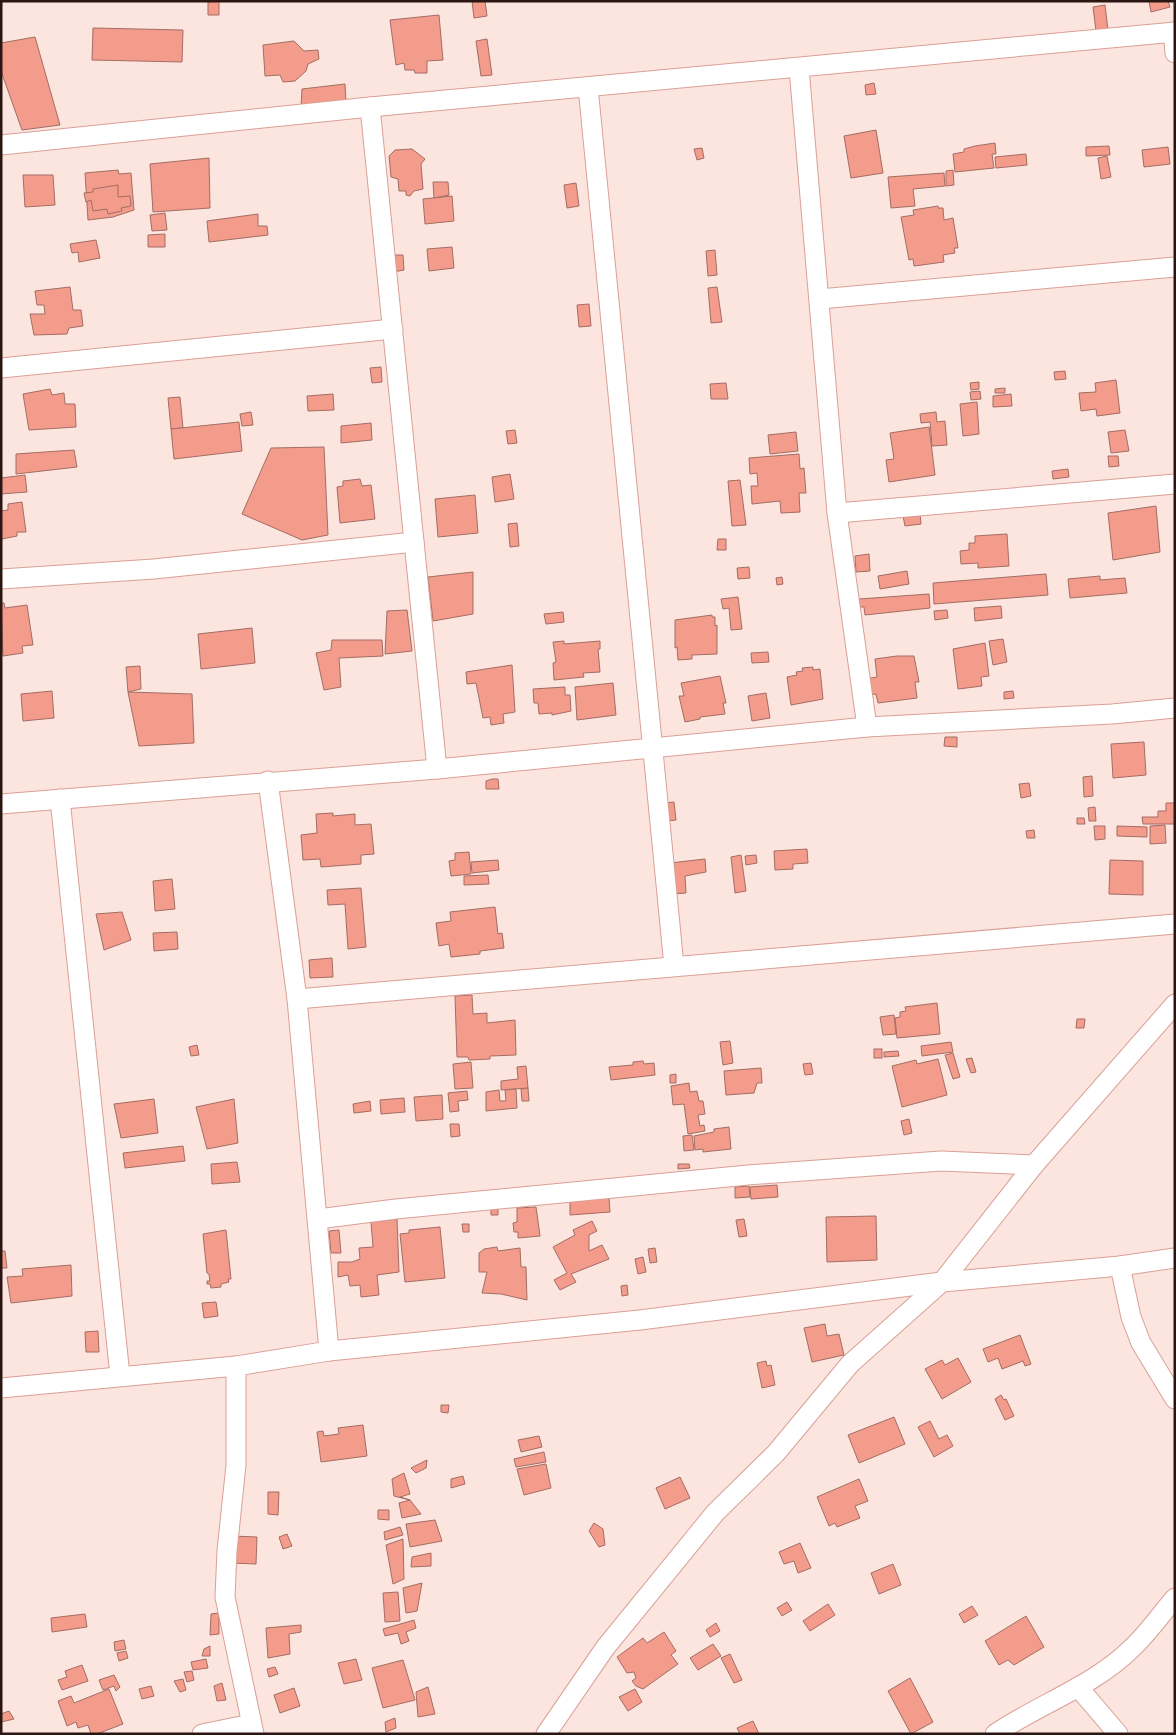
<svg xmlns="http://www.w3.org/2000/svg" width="1176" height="1735" font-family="'Space Grotesk',sans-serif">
	<rect width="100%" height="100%" fill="#fce4df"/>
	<g fill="#f39c8c" stroke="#a36d63">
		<polygon points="219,1 219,15 208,15 208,2"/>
		<polygon points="472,1 485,1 487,16 474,18"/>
		<polygon points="1149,1 1168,1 1170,7 1151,12"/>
		<polygon points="1105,5 1108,30 1096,31 1093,7"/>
		<polygon points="439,15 443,60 427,61 427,73 415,73 414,70 405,70 404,63 396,65 390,20"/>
		<polygon points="93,28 183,30 182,62 92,60"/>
		<polygon points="35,37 60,125 22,130 1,71 1,43"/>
		<polygon points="487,39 492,75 481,76 476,41"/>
		<polygon points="294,41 304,51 318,50 319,59 308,64 306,71 295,81 283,82 280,75 265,76 263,45"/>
		<polygon points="874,83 876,94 866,95 865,85"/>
		<polygon points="345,84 346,102 301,108 302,89"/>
		<polygon points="876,130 883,173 851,178 844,136"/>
		<polygon points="995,143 996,154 992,154 994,168 955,172 953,154 964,152 964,149 975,146"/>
		<polygon points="1109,146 1110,155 1086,156 1086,147"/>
		<polygon points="1168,147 1170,164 1144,167 1142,150"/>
		<polygon points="702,148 704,158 697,160 694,149"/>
		<polygon points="412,149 425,159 421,164 423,189 414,191 410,196 406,195 406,191 399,191 398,179 391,177 389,156 395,150"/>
		<polygon points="1026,154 1027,165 996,168 995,157"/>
		<polygon points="1107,156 1111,177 1101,179 1098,158"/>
		<polygon points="209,158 210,208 153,212 150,164"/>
		<polygon points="118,170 119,174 131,173 134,210 113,217 88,220 85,173"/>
		<polygon points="953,170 954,185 946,186 946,171"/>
		<polygon points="944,173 945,186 913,189 915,206 891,208 888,177"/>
		<polygon points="23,175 53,175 55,205 25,207"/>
		<polygon points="433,182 448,182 449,195 434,198"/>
		<polygon points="576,183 579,206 567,208 564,185"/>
		<polygon points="118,185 118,197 130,196 131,206 121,208 122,211 108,214 107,209 93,211 91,200 86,202 84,193 93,192 93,189"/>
		<polygon points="452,196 454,221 425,224 423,199"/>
		<polygon points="938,206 938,208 943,208 944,220 953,218 958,248 954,248 955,253 943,255 944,262 914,266 913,259 909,260 901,217 914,215 913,210"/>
		<polygon points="165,213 167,230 152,231 150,215"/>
		<polygon points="258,214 258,226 267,226 268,235 209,242 207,221"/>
		<polygon points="165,234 165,247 148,247 148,235"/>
		<polygon points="96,240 100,258 79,262 78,252 72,253 70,244"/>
		<polygon points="452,247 454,268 429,271 427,249"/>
		<polygon points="715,250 717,275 708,276 706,251"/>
		<polygon points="392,255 403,255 404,270 393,272"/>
		<polygon points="70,287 73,310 81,310 83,326 69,328 67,334 34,335 30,314 45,314 44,305 37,305 35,291"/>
		<polygon points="717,287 722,322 711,323 708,288"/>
		<polygon points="589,304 591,326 579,327 577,305"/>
		<polygon points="381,367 382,382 372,383 370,368"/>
		<polygon points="1065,371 1066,379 1055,380 1054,372"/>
		<polygon points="1116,380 1120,413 1097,416 1096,409 1081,411 1079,393 1096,392 1095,383"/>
		<polygon points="979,382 979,389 971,390 970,383"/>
		<polygon points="726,383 728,399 711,399 710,384"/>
		<polygon points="1005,388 1005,393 995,393 995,389"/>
		<polygon points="50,389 52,395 64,393 65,404 75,404 76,427 29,430 23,394"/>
		<polygon points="980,391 981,399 971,400 970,392"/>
		<polygon points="333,394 334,410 308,411 307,396"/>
		<polygon points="1011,394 1012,406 993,407 993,396"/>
		<polygon points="180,397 183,428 171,429 168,398"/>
		<polygon points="977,402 979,434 963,436 960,404"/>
		<polygon points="251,412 253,425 242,426 240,414"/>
		<polygon points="936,412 937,422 945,421 947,445 932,446 930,422 921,423 920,414"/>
		<polygon points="239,422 242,451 174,459 171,429"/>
		<polygon points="371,423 372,440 341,443 341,426"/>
		<polygon points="929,427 935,475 889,482 886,460 894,459 890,433"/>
		<polygon points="515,430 517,443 508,444 506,431"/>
		<polygon points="1125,430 1129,451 1111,453 1108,432"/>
		<polygon points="796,432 798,451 770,454 768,435"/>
		<polygon points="324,447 328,535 302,540 242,514 271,448"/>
		<polygon points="74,450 77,467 16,474 16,454"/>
		<polygon points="799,454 800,469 804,468 806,493 799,493 800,512 781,513 780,501 752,504 751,486 758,486 757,473 750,474 749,458"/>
		<polygon points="1108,456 1118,456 1119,466 1109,467"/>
		<polygon points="1068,469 1069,477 1053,479 1052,471"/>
		<polygon points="510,474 514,499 495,502 492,477"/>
		<polygon points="25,475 27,492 1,494 1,478"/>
		<polygon points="360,479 362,486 371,485 375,519 340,523 337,487 343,486 343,481"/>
		<polygon points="740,480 746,525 732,526 728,481"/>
		<polygon points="475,495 478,533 438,537 435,499"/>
		<polygon points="22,502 26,532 17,532 17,536 2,539 1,544 1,511 8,510 8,504"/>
		<polygon points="1156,506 1160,552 1113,560 1108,513"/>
		<polygon points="920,514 921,524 905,526 903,516"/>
		<polygon points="517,523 519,546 510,547 508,524"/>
		<polygon points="1007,534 1009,566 978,568 978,563 961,564 960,551 969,550 969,543 975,543 975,536"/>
		<polygon points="718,539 726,539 726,550 717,550"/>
		<polygon points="869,554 870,571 856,572 855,556"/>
		<polygon points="749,567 750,578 738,579 737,568"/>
		<polygon points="907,571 909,584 880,589 878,576"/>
		<polygon points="473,572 473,614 433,621 428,577"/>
		<polygon points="1046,574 1048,595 934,604 933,583"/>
		<polygon points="1100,576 1100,580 1125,578 1127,593 1070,598 1068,579"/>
		<polygon points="782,577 783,584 777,585 776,578"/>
		<polygon points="929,594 930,608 865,615 864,607 859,607 859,599"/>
		<polygon points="738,597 742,629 731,630 729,608 723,609 721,599"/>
		<polygon points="1,603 4,603 5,608 27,605 33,645 22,646 23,653 3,656"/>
		<polygon points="1001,606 1002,618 975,621 974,608"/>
		<polygon points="407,610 412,651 385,654 387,611"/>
		<polygon points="947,610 948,618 935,620 934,611"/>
		<polygon points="563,612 564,622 546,624 544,614"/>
		<polygon points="712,615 712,617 715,617 715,626 717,625 717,654 692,655 692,659 678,660 677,647 675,648 675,620"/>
		<polygon points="252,628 255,663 201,669 198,634"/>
		<polygon points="1003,639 1007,662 993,665 989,641"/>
		<polygon points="332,640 382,640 383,656 339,658 341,687 324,690 316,653 331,650"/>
		<polygon points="564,641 564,644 600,641 600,649 598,649 600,672 583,673 584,677 554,680 553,663 556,662 553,642"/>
		<polygon points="985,643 989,676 981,677 982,686 958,689 953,649"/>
		<polygon points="768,652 769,662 752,663 751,653"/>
		<polygon points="897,656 914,656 919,682 915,682 917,698 878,703 876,694 867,695 865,679 877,677 875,659"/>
		<polygon points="512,665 515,712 503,714 504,723 491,725 490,717 483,718 476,683 467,684 466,672"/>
		<polygon points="140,666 141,689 128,692 126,667"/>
		<polygon points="813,667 813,670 820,669 823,699 791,705 787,677 797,675 796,672 803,671 802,668"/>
		<polygon points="720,676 726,703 723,703 725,714 700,717 700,719 685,722 679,696 684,696 681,683"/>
		<polygon points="613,683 616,715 577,720 575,687"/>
		<polygon points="565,687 565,695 570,695 571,711 552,715 552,713 539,714 538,703 534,703 533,689"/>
		<polygon points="52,691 54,718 23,721 21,694"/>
		<polygon points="1013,691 1014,698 1004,699 1004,692"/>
		<polygon points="128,692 192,694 194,743 139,746"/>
		<polygon points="766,693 770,718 752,721 748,696"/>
		<polygon points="945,737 957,737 957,747 944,746"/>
		<polygon points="1144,742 1146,775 1113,778 1111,744"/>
		<polygon points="1092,776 1093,796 1084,797 1083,777"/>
		<polygon points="492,779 498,779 499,789 486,789 486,781"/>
		<polygon points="1029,783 1031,796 1021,798 1019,784"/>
		<polygon points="674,802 676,820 667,821 665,803"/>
		<polygon points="1166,803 1175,803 1175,824 1143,824 1142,817 1158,817 1158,811 1166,811"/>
		<polygon points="1095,807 1096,821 1089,821 1088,808"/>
		<polygon points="333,813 333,816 355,814 355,825 371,824 374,854 361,855 361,864 321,867 320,859 303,860 301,835 317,833 316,814"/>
		<polygon points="1077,818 1084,818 1085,824 1077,824"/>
		<polygon points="1165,825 1166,843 1150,844 1150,826"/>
		<polygon points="1094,826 1105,826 1105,839 1095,840"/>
		<polygon points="1117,826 1147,827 1147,837 1117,836"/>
		<polygon points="1034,830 1035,838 1027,838 1026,831"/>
		<polygon points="807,849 808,863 793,864 793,869 775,870 774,851"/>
		<polygon points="469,852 471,874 451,876 449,861 455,860 455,853"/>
		<polygon points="741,855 746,891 735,893 731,857"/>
		<polygon points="756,855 757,863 746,865 745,856"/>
		<polygon points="705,859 706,872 685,876 686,893 673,894 670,863"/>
		<polygon points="498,860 499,870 472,873 471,862"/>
		<polygon points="1110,860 1143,861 1143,895 1109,894"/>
		<polygon points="488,875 489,884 464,885 464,876"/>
		<polygon points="172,879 175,909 155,911 153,881"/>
		<polygon points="361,888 366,947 348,949 345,904 328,905 327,890"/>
		<polygon points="495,907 498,934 502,933 504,948 480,951 480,954 451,957 449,944 439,946 436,923 451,921 450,912"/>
		<polygon points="122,912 131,940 104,950 96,914"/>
		<polygon points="177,932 178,949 154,951 153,933"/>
		<polygon points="332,958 333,977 310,978 309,960"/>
		<polygon points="472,995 473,1014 487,1013 487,1023 515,1020 516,1055 490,1056 490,1059 469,1060 468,1057 457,1057 455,996"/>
		<polygon points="937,1003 940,1034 897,1038 895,1018 900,1017 900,1012 906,1011 905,1007"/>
		<polygon points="894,1015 896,1034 883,1035 880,1017"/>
		<polygon points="1077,1019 1085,1019 1084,1028 1076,1028"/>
		<polygon points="730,1041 733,1063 723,1065 720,1042"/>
		<polygon points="951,1042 953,1052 922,1056 921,1046"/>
		<polygon points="197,1045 199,1055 191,1056 189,1047"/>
		<rect x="874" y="1049" width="8" height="9"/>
		<polygon points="898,1051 899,1056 884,1057 884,1052"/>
		<polygon points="953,1053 960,1077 953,1079 945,1055"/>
		<polygon points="972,1058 976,1072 971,1073 966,1059"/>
		<polygon points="938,1059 947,1095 902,1107 892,1066 916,1060 917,1064"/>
		<polygon points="643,1061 644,1064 654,1063 655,1075 611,1080 609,1067 633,1065 633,1062"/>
		<polygon points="471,1062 473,1088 455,1089 453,1064"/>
		<polygon points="811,1063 813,1074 805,1075 803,1064"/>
		<polygon points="526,1066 528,1088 501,1090 501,1081 518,1079 517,1067"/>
		<polygon points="761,1068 762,1083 757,1083 754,1093 726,1095 724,1071"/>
		<polygon points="676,1074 676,1083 670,1083 670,1075"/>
		<polygon points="689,1083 690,1092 697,1091 699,1101 703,1101 705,1114 698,1115 700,1126 704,1125 705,1131 688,1134 684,1104 673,1105 671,1086"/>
		<polygon points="528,1088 529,1101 522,1101 521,1089"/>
		<polygon points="516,1089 517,1108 486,1111 486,1092 499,1090 500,1101 506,1101 505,1090"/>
		<polygon points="467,1091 468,1100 458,1101 459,1111 450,1112 448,1093"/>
		<polygon points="442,1095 443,1119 416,1121 414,1097"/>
		<polygon points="404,1098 405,1112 381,1114 380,1100"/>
		<polygon points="154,1099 158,1133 121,1138 114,1104"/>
		<polygon points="234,1099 238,1143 207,1149 196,1107"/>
		<polygon points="370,1101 371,1111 354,1113 353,1104"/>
		<polygon points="909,1119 912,1133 904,1135 901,1121"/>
		<polygon points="450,1124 459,1124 460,1136 451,1137"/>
		<polygon points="729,1127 731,1149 703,1152 703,1149 695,1150 694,1136 714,1132 714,1129"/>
		<polygon points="692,1135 694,1150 684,1151 683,1136"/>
		<polygon points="183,1146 185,1161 125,1168 123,1153"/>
		<polygon points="237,1162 240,1182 212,1184 211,1164"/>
		<polygon points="678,1164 689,1164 690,1168 678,1169"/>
		<polygon points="777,1185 778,1197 751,1199 750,1187"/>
		<polygon points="749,1186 750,1197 735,1198 735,1187"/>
		<polygon points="609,1198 610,1212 570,1215 570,1201"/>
		<polygon points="536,1207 540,1236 518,1238 518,1232 514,1232 513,1223 517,1222 517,1208"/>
		<polygon points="491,1208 498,1209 498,1215 491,1215"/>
		<polygon points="876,1216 877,1260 827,1262 826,1217"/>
		<polygon points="397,1219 399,1272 377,1275 379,1295 361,1297 360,1285 350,1286 348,1275 338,1277 338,1262 352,1262 360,1259 359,1248 373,1247 371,1222"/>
		<polygon points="744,1219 747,1236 739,1237 736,1220"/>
		<polygon points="592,1221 597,1231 589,1235 589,1251 602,1245 609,1259 571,1274 576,1282 560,1290 554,1280 567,1273 553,1247 575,1235 573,1230"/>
		<polygon points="462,1224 469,1224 469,1232 463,1232"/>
		<polygon points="440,1227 445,1278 405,1282 400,1234 409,1233 409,1230"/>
		<polygon points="226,1230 231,1279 228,1279 229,1282 221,1284 221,1287 211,1288 210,1284 207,1284 207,1281 210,1281 209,1274 207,1273 203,1234"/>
		<polygon points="339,1230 341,1253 331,1253 329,1231"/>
		<polygon points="497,1247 498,1251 520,1248 521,1267 526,1267 527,1300 501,1294 482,1293 487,1272 479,1272 479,1253 484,1249"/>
		<polygon points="655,1248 657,1262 650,1263 648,1249"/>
		<polygon points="1,1251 5,1251 7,1268 1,1268"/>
		<polygon points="643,1257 646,1272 638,1274 635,1259"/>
		<polygon points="71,1265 72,1296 11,1303 7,1277 23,1276 22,1269"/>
		<polygon points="627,1285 628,1295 622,1296 621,1286"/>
		<polygon points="216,1302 218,1316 204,1318 202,1303"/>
		<polygon points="825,1324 827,1336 839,1334 844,1355 812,1362 804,1328"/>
		<polygon points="98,1331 99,1352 86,1352 85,1332"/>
		<polygon points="1020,1335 1031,1364 1025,1366 1023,1361 1002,1369 998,1358 988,1362 983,1349"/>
		<polygon points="958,1358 971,1382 942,1399 925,1369 942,1360 945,1365"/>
		<polygon points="766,1361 767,1366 771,1365 775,1385 762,1388 757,1363"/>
		<polygon points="1001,1395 1004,1400 1006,1399 1014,1416 1005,1420 995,1399"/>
		<polygon points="441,1405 449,1405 448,1413 441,1412"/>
		<polygon points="894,1417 905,1444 859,1463 848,1435"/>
		<polygon points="930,1421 939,1439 947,1435 953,1446 934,1457 918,1427"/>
		<polygon points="363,1425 367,1456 321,1462 317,1432 323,1431 324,1436 339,1434 338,1428"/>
		<polygon points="539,1436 542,1447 521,1452 518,1440"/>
		<polygon points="544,1452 546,1462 516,1467 514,1459"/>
		<polygon points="427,1460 426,1468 416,1473 411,1468"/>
		<polygon points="546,1464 551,1488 524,1495 517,1469"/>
		<polygon points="404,1473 410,1494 400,1497 410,1500 394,1496 392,1479"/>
		<polygon points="463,1476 465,1484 451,1488 451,1479"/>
		<polygon points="680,1477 690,1498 665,1509 656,1488"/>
		<polygon points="859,1479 868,1501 855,1506 860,1518 837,1527 835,1523 829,1526 817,1497"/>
		<polygon points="268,1492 279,1492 278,1515 268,1514"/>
		<polygon points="410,1500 421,1514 402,1518 399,1503"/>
		<polygon points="378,1510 389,1510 389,1520 378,1519"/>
		<polygon points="435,1520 442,1541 410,1547 406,1524"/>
		<polygon points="594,1523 603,1529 605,1545 599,1547 589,1531"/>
		<polygon points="400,1527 403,1535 385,1540 384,1532"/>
		<polygon points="287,1534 292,1546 283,1549 279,1537"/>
		<polygon points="232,1536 257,1537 256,1564 231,1563"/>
		<polygon points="403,1539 404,1579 393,1584 386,1545"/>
		<polygon points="800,1543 811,1568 798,1573 794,1561 784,1564 779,1552"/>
		<polygon points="431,1553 431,1566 411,1567 412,1557"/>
		<polygon points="893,1564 901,1585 879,1594 871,1573"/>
		<polygon points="422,1583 417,1611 406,1613 403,1588"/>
		<polygon points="398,1592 400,1621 385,1622 383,1593"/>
		<polygon points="787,1602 792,1610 782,1616 777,1608"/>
		<polygon points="828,1604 835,1615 810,1631 803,1621"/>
		<polygon points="972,1606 978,1615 964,1623 959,1614"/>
		<polygon points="219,1613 219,1634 210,1635 211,1614"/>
		<polygon points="85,1614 87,1627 52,1632 51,1618"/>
		<polygon points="1026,1616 1044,1647 1014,1665 1008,1660 999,1665 985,1641"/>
		<polygon points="414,1620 416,1628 406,1632 409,1641 401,1644 398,1633 385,1636 383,1629"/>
		<polygon points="716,1623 720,1631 710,1637 706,1630"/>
		<polygon points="301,1625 301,1632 289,1634 290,1654 268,1658 266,1628"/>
		<polygon points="664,1632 676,1651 671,1655 678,1664 643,1689 636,1686 632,1681 636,1678 634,1672 627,1673 617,1657 643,1638 647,1643"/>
		<polygon points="124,1640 126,1649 115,1651 114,1642"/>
		<polygon points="713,1644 721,1656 698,1670 690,1658"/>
		<polygon points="210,1646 210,1656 202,1656 204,1649"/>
		<polygon points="126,1651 128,1658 119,1661 117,1653"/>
		<polygon points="730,1654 742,1680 734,1683 721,1658"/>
		<polygon points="206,1659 208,1668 193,1670 191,1662"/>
		<polygon points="356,1659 362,1680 344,1684 338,1663"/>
		<polygon points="403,1660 415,1700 383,1708 372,1668"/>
		<polygon points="82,1665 88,1681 62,1690 58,1680 67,1677 65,1671"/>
		<polygon points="275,1667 278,1674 269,1677 267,1669"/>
		<polygon points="192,1671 194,1680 187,1682 184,1672"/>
		<polygon points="114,1675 120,1687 116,1691 114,1686 103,1690 99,1680"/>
		<polygon points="910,1678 933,1722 911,1734 888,1691"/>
		<polygon points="183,1679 186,1690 180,1692 174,1681"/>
		<polygon points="222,1683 226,1700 217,1701 214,1686"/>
		<polygon points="151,1686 154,1696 142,1699 139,1689"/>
		<polygon points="428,1687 435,1714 418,1717 416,1692"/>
		<polygon points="294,1688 300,1706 280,1713 274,1695"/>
		<polygon points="109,1689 123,1724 97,1734 91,1734 88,1725 78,1728 76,1722 67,1726 58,1701 71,1696 74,1703"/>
		<polygon points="635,1689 642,1702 628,1711 619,1697"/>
		<polygon points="9,1711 14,1719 1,1722 1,1714"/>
		<polygon points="395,1718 396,1728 386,1732 385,1722"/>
		<polygon points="753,1721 759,1734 740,1734 737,1728"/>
	</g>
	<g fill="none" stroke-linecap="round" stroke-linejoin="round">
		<defs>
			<g id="street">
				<polyline points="1173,32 1175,53"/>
				<polyline points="799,68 837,513 867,727"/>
				<polyline points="588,87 674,966"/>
				<polyline points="370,107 437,769"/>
				<polyline points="1,145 370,107 1175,32"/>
				<polyline points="820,299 1175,267"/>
				<polyline points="1,368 393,329"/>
				<polyline points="837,513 1175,484"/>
				<polyline points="1,579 154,569 414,542"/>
				<polyline points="268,781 297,999 329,1351"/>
				<polyline points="60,799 120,1376"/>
				<polyline points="1,804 437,769 867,727 1112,714 1175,708"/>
				<polyline points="297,999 1175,924"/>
				<polyline points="318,1219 396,1209 748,1175 941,1161 1034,1165"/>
				<polyline points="1120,1266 1131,1317 1141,1343 1175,1399"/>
				<polyline points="236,1366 236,1465 227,1551 225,1597 254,1734"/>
				<polyline points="1,1388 236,1366 329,1351 640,1320 942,1282 1120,1266 1175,1258"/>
				<polyline points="1078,1687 1118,1734"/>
				<polyline points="202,1734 251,1724"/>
				<polyline points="546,1734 605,1648 715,1513 776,1453 850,1364 942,1282 1034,1165 1175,1004"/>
				<path d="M 995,1734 C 1039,1704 1094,1686 1132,1648 C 1148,1633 1161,1614 1175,1598"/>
			</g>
		</defs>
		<use href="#street" stroke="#daa095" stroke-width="21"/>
		<use href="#street" stroke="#fff" stroke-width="19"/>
	</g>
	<rect width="1176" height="1735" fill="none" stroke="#2b1612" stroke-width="5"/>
</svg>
